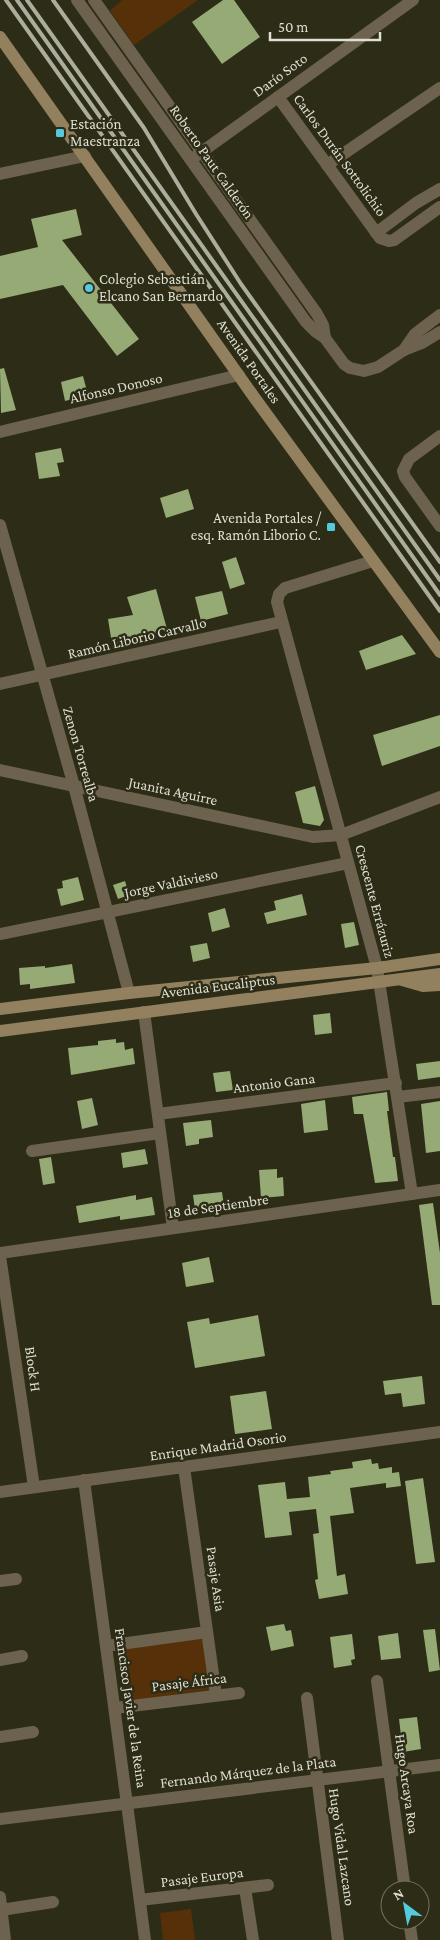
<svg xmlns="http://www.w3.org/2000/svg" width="440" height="1940" font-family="'Crimson Pro',serif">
	<rect width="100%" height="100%" fill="#2d2c17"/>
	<g fill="#563008">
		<polygon points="122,0 198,0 134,45 110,11"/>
		<polygon points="204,1637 210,1690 126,1701 118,1649"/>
		<polygon points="191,1909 195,1940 163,1940 160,1913"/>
	</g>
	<g fill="#95aa75">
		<polygon points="223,0 234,0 260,37 222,64 192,22"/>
		<polygon points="76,209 82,235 62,240 139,339 117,356 63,285 0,299 0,256 38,247 31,219"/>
		<polygon points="4,368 16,410 1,413 0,369"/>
		<polygon points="83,376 88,395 65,401 61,382"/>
		<polygon points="61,448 64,462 57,463 60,476 39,479 35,453"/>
		<polygon points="188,489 194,509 166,518 160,498"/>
		<polygon points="236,557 245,584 230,589 222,562"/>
		<polygon points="156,589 167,629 159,631 160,636 141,642 140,640 112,644 108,619 133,615 127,597"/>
		<polygon points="222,591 228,614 201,621 195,597"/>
		<polygon points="402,635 416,654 366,670 359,651"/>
		<polygon points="440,715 440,746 382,766 373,735"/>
		<polygon points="315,786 324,820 320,826 303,823 295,792"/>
		<polygon points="78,877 84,900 61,906 57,889 63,888 62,881"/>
		<polygon points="125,881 129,895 118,899 113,885"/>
		<polygon points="302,894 307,915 267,924 264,913 276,910 274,901"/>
		<polygon points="225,908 230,927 212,932 208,913"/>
		<polygon points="354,922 359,945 345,948 341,924"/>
		<polygon points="207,943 210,958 193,962 190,946"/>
		<polygon points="72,964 75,983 30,989 30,984 20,985 19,968 45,966 45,968"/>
		<polygon points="330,1013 332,1033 315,1035 313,1015"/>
		<polygon points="116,1039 116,1043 124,1042 125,1050 133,1048 135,1064 71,1075 68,1048 98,1045 98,1041"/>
		<polygon points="440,1061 440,1077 418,1080 416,1064"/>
		<polygon points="230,1071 233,1090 216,1092 213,1073"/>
		<polygon points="387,1092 389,1111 387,1111 393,1157 395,1157 398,1181 375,1183 363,1114 354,1114 352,1097"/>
		<polygon points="92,1098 98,1125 82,1129 77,1101"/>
		<polygon points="325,1100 328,1130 304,1133 301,1104"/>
		<polygon points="440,1101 440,1151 426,1153 421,1104"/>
		<polygon points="211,1120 213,1137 199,1139 199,1144 186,1146 183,1123"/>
		<polygon points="145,1149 148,1164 123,1168 121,1153"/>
		<polygon points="51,1157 55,1183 43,1185 39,1159"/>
		<polygon points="277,1169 277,1178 283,1177 284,1196 261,1198 259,1170"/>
		<polygon points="222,1192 224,1206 195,1210 193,1195"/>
		<polygon points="136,1195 136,1200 152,1197 155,1215 120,1220 120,1216 79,1223 76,1206"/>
		<polygon points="433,1203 440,1253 440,1305 432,1305 419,1205"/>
		<polygon points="209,1257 214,1282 186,1287 182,1263"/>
		<polygon points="258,1315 265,1356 195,1368 187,1322 209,1318 210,1324"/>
		<polygon points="422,1376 425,1404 403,1407 401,1393 385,1395 383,1381"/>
		<polygon points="266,1391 272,1429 235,1434 230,1396"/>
		<polygon points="371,1459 372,1464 378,1463 379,1469 392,1467 392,1473 399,1472 401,1486 386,1488 386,1483 350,1488 354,1513 330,1516 337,1576 345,1574 348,1594 319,1599 315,1580 318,1579 313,1534 319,1533 316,1509 289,1512 292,1535 265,1538 258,1485 285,1482 287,1499 310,1497 308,1477 331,1474 330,1471 353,1468 352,1462"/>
		<polygon points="423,1478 435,1562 416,1564 405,1481"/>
		<polygon points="284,1624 286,1631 291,1630 294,1646 271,1651 266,1627"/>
		<polygon points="435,1629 440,1670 429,1672 423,1630"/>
		<polygon points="398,1633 401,1658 381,1660 378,1636"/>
		<polygon points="352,1634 355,1659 351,1660 352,1665 334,1668 330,1637"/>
		<polygon points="417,1717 421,1749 403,1752 399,1719"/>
	</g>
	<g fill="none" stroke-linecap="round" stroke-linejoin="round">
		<g stroke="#6d624d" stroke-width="12">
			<polyline points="77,0 306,322 315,331 325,338 344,364 350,368 364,371 378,367 404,350 422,343 440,332"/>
			<polyline points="94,0 317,314 323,325 325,338"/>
			<polyline points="278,97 380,238 389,241 394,240 440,207"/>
			<polyline points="196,156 413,0"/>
			<polyline points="327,165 440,88"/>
			<polyline points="0,174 85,156"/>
			<polyline points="376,233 416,203 440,189"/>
			<polyline points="404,350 415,334 440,315"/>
			<polyline points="440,436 409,459 403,471 405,477 440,526"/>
			<polyline points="0,525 74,786 129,993"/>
			<polyline points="373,561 285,588 279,594 277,602 377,968 412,1194"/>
			<polyline points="0,684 281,622"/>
			<polyline points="0,770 313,837 341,835 440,797"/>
			<polyline points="0,934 348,863"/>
			<polyline points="144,1012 173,1228"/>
			<polyline points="398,1097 440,1092"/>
			<polyline points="158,1114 396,1083"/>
			<polyline points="32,1151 160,1133"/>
			<polyline points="0,1253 440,1190"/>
			<polyline points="0,1256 34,1487"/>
			<polyline points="184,1467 216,1695"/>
			<polyline points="84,1480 145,1940"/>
			<polyline points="0,1581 16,1579"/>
			<polyline points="106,1646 207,1632"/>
			<polyline points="0,1660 22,1656"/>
			<polyline points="377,1681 405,1890"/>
			<polyline points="307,1698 338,1940"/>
			<polyline points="115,1708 239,1693"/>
			<polyline points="0,1737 33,1732"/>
			<polyline points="0,1819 440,1765"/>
			<polyline points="245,1888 253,1940"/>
			<polyline points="0,1897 5,1940"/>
			<polyline points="140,1900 268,1885"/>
			<polyline points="1,1910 53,1902"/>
			<polyline points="409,1920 412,1940"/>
		</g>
		<g stroke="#6d624d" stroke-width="12">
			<polyline points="0,432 239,375"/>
			<polyline points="0,1492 440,1432"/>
		</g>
		<g stroke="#92805e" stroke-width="12">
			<polyline points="0,37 254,397 440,652"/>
			<polyline points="402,980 423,986 440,985"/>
			<polyline points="0,1009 129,993 377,968 440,959"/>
			<polyline points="0,1031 440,974"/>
		</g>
		<g stroke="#adad9d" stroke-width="4">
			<polyline points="6,0 440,611"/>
			<polyline points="17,0 440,595"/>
			<polyline points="27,0 440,580"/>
			<polyline points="53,0 144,128 196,214 241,284 440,562"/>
		</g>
	</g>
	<g fill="#55cadf" stroke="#2d2c17" stroke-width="2">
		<rect x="55" y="128" width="10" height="10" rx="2.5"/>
		<circle cx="89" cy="288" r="5"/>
		<rect x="326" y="522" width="10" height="10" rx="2.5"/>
	</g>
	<g text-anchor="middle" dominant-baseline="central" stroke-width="5" stroke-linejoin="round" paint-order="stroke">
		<g font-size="15" fill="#dfdfd2" stroke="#2d2c17">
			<text transform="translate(280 75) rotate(-36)">Darío Soto</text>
			<text transform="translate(340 155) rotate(54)">Carlos Durán Sottolichio</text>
			<text transform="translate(212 162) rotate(55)">Roberto Paut Calderón</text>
			<text transform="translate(249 361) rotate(55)">Avenida Portales</text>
			<text transform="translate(116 388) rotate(-13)">Alfonso Donoso</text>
			<text transform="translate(137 638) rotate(-13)">Ramón Liborio Carvallo</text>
			<text transform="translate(81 754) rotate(74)">Zenon Torrealba</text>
			<text transform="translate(173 791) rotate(12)">Juanita Aguirre</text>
			<text transform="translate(171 883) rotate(-12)">Jorge Valdivieso</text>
			<text transform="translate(375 901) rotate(75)">Crescente Errázuriz</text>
			<text transform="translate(218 986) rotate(-7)">Avenida Eucaliptus</text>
			<text transform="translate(274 1083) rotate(-7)">Antonio Gana</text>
			<text transform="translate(218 1206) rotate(-8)">18 de Septiembre</text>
			<text transform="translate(33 1369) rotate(82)">Block H</text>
			<text transform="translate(218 1446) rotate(-8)">Enrique Madrid Osorio</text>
			<text transform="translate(216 1579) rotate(82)">Pasaje Asia</text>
			<text transform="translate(189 1682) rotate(-7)">Pasaje África</text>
			<text transform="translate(131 1708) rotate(82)">Francisco Javier de la Reina</text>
			<text transform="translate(248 1772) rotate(-7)">Fernando Márquez de la Plata</text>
			<text transform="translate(407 1784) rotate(82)">Hugo Arcaya Roa</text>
			<text transform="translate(342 1847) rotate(82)">Hugo Vidal Lazcano</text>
			<text transform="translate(202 1877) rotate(-7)">Pasaje Europa</text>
		</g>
		<g font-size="15" fill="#dfdfd2" stroke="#2d2c17" text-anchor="start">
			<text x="70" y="124">Estación<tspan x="70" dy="17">Maestranza</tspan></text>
			<text x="99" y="279">Colegio Sebastián<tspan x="99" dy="17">Elcano San Bernardo</tspan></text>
			<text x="321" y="518" text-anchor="end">Avenida Portales /<tspan x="321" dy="17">esq. Ramón Liborio C.</tspan></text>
		</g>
	</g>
	<g transform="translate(405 1905) rotate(328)"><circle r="24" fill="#2d2c17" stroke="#747462"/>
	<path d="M0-4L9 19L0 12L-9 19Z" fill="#55cadf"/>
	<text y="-8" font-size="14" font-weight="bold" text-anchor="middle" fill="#dfdfd2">N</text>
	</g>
	<path d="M270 32v8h110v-8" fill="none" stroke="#dfdfd2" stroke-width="2.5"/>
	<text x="278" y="32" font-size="15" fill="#dfdfd2" stroke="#2d2c17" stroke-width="4" paint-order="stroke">50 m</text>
</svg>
